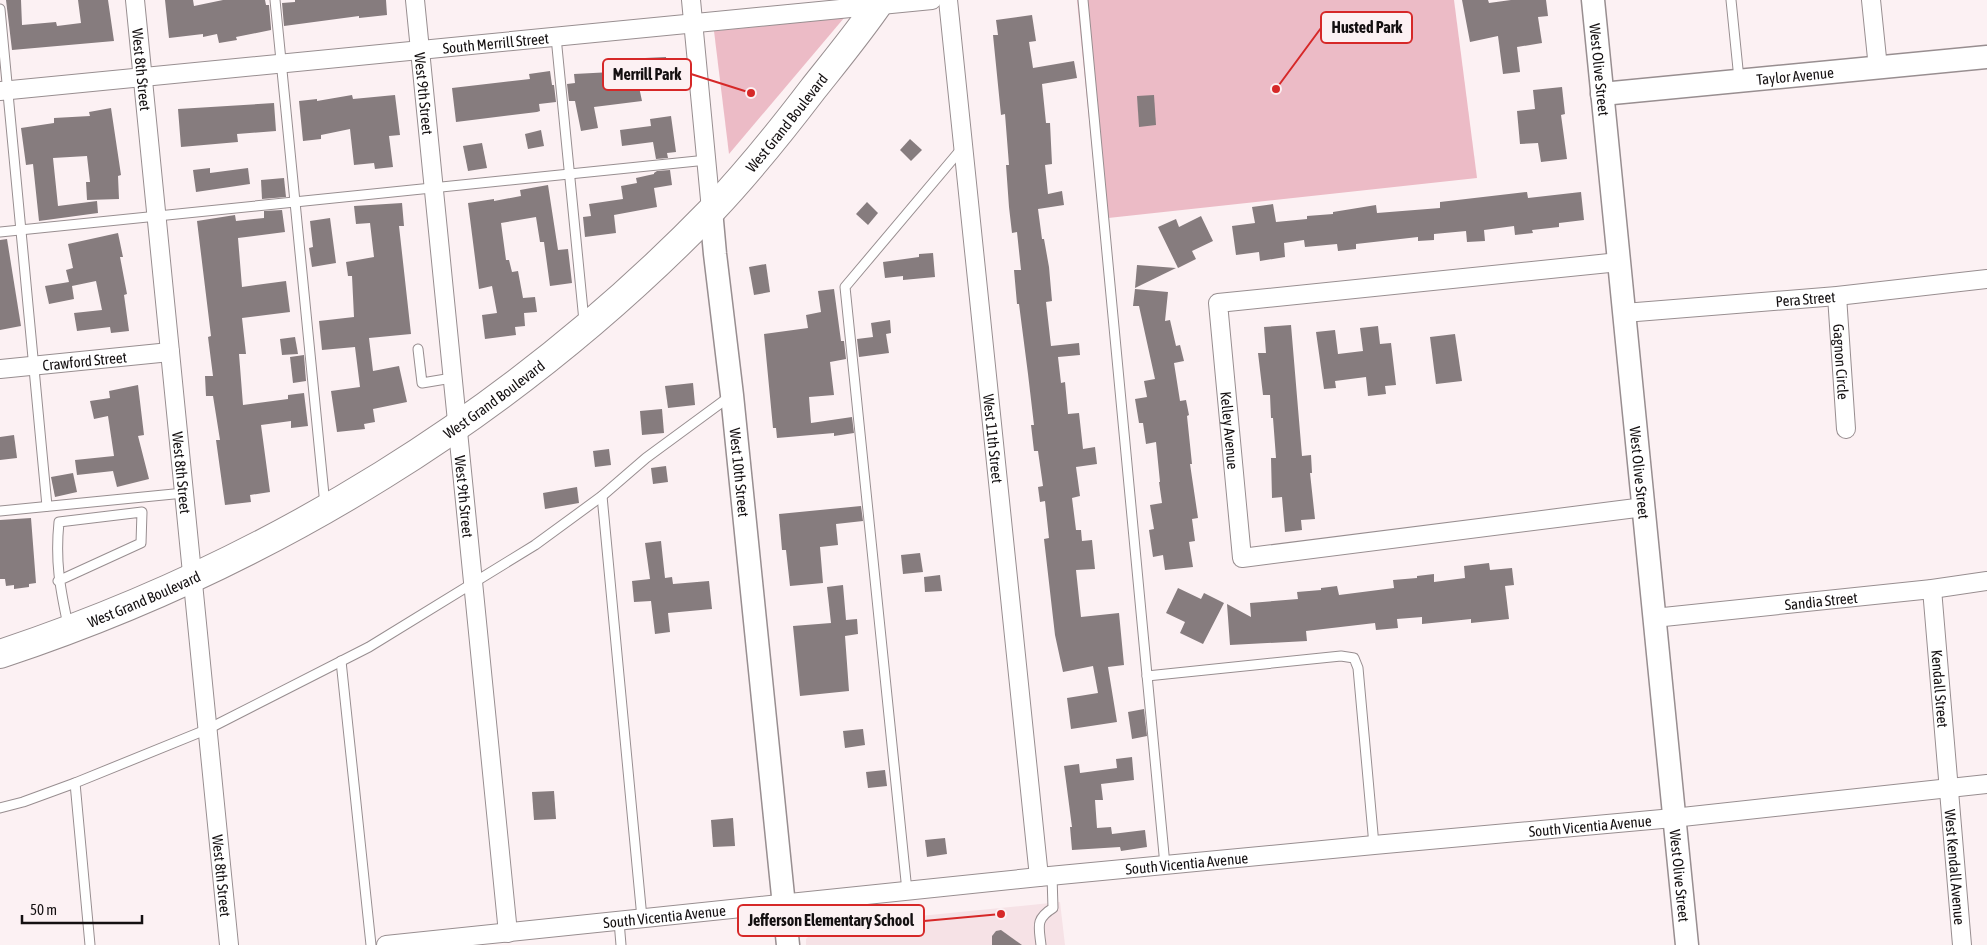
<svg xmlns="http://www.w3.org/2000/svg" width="1987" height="945" font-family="'Asap Condensed',sans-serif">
	<rect width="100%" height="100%" fill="#fcf1f3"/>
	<polygon fill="#f6e2e6" points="1060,902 1065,945 806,945 806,939 819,926"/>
	<g fill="#ecbbc6">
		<polygon points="1077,0 1454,0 1477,178 1099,219"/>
		<polygon points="844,18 729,154 714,31"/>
	</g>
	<g fill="#867c7e">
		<polygon points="6,0 21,0 22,25 56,22 57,26 81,23 78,0 108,0 114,41 12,50"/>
		<polygon points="165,0 193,0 194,6 223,0 265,0 266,5 269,5 271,28 271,30 236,37 237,40 219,43 217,34 203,37 203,34 169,38"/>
		<polygon points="295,0 386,0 387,15 359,18 359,16 284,26 282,3 295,2"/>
		<polygon points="1462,0 1488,0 1489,3 1511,0 1546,0 1548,16 1538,17 1542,43 1517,47 1520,72 1503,74 1498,36 1470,42"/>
		<polygon points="1032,15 1036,41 1029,42 1033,68 1074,61 1077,78 1042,84 1046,123 1050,123 1052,164 1045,165 1048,194 1062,191 1064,205 1038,209 1042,239 1044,239 1049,267 1052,301 1046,302 1051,346 1079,343 1080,355 1058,357 1061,383 1065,382 1068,414 1079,413 1083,449 1095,447 1097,464 1076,467 1080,496 1072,498 1076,530 1081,530 1082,541 1092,540 1095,569 1076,570 1081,617 1119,613 1124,665 1108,667 1117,722 1071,729 1067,698 1098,693 1093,666 1063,672 1055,635 1044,539 1049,538 1045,501 1040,502 1038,487 1043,486 1038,451 1034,451 1031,425 1034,425 1028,374 1019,304 1017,304 1014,270 1021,270 1017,232 1012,233 1009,207 1006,165 1009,165 1005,114 1001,115 993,35 998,35 996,20"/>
		<polygon points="666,57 668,85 639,87 642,101 594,107 598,128 581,131 575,101 569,101 567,84 575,83 574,74 612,72 645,65 645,58"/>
		<polygon points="550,71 552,85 554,85 556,102 539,104 540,111 537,112 456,122 452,88 530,79 529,74"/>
		<polygon points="1562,87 1565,114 1561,115 1567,159 1541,162 1538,143 1520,144 1517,111 1535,109 1533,90"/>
		<polygon points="352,95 353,99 395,95 400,135 389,136 393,167 375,169 374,163 354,165 350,129 321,135 321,139 303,141 299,101 317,99 317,101"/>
		<polygon points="1154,95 1156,125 1139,127 1137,96"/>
		<polygon points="274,103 276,131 237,134 238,142 181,147 178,109"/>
		<polygon points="111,108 121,175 118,176 119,199 87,200 86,182 90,182 87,156 53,158 58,206 97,201 98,213 39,221 33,164 26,165 21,128 54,123 54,118 90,116 89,112"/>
		<polygon points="671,116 676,152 667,153 668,158 656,159 653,142 622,146 620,130 651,126 650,119"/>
		<polygon points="541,130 544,146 528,149 525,134"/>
		<polygon points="910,139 922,150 911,161 900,150"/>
		<polygon points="482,143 487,168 468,171 463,146"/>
		<polygon points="210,168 210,173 248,168 250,184 196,192 193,170"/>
		<polygon points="670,170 672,185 654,188 657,207 614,215 616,233 585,237 583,217 591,216 589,204 623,199 621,186 637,183 636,178 654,174 654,173 657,171"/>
		<polygon points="284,178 286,197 262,199 261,180"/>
		<polygon points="548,185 558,250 568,249 572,283 550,286 544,242 540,242 536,217 501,223 506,260 509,260 512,272 518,271 523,298 535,297 537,312 524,313 525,326 515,327 516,335 485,339 482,315 497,313 492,286 479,289 468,203 494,199 494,201 521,196 520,190"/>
		<polygon points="1527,192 1528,198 1581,192 1584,220 1559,223 1559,227 1532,230 1533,233 1515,235 1514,226 1484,230 1485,241 1467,242 1466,231 1434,234 1434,240 1418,241 1418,237 1356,244 1356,249 1338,251 1337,244 1305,247 1304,240 1284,243 1285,257 1260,261 1259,252 1236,255 1232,226 1255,223 1252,207 1273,204 1276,222 1307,219 1307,216 1333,214 1333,212 1376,205 1377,213 1440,208 1440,202"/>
		<polygon points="867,202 878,213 868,225 856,214"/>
		<polygon points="402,203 404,226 399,226 411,334 369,338 373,371 399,366 407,402 373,409 375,422 364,424 365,429 337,432 331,391 360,387 355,347 322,350 319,321 354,317 352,276 348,276 346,262 374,257 370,223 356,224 354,206"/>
		<polygon points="282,210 285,232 238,238 242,287 286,281 290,312 242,318 246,354 239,354 243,405 288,399 288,395 304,393 308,426 291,428 291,421 261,425 270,492 250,495 251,502 225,505 216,440 220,440 213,396 206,396 205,376 213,376 208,337 211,336 197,221 235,215 236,221 264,218 264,211"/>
		<polygon points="1201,216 1213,241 1192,251 1196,259 1178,268 1158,227 1176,219 1179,227"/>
		<polygon points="330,218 336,263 312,267 309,248 313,247 310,221"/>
		<polygon points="118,233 123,257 120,257 127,294 124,295 129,331 111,333 110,327 77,331 74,313 102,310 96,281 72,286 74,299 49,304 45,286 69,282 66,270 73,268 68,244"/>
		<polygon points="7,239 21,326 0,330 0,240"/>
		<polygon points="933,253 935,277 903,280 903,276 885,278 883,262 919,257 919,254"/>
		<polygon points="766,264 770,292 754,295 749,267"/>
		<polygon points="1137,265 1176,268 1135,288"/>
		<polygon points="834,289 841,341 844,341 846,359 830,362 834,395 809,397 811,423 852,417 854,433 834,436 834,433 777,438 776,428 773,428 764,334 808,328 806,315 821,312 818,291"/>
		<polygon points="1135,289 1168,292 1165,321 1170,320 1176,346 1180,345 1184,361 1174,363 1180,401 1186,400 1189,415 1187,416 1192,464 1190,464 1198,518 1192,519 1195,541 1189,542 1193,567 1165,570 1163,555 1153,557 1149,530 1154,529 1150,505 1162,503 1159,482 1160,482 1156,442 1146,444 1143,423 1139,423 1135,399 1147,397 1144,381 1155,379 1139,306 1133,306"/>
		<polygon points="890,320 891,333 886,334 889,353 859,357 857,339 873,337 871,323"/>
		<polygon points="1291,325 1302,456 1311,455 1312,473 1310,473 1315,519 1301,520 1302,530 1285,532 1282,497 1272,498 1271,458 1276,458 1273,418 1271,418 1270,395 1263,395 1258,353 1266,353 1264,327"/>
		<polygon points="1378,326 1380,344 1391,343 1396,385 1385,386 1386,394 1368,396 1366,377 1335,381 1336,388 1324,389 1316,332 1335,330 1338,354 1363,351 1360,328"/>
		<polygon points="1455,334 1462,381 1436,384 1430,337"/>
		<polygon points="295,337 298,354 282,355 280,339"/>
		<polygon points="304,355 306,381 293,383 290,357"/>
		<polygon points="693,383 695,405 668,408 665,386"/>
		<polygon points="138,385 144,435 138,436 149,479 117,487 113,471 77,475 75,460 114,456 108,416 94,419 90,401 110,398 109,391"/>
		<polygon points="662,409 664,433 642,435 640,411"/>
		<polygon points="14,435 17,458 0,460 0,437"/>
		<polygon points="609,449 611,465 595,467 593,451"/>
		<polygon points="666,466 668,482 653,484 651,468"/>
		<polygon points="73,473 77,492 55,497 51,477"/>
		<polygon points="577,487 579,503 545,509 543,493"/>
		<polygon points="861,506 863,521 836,524 838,545 820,547 823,583 790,586 786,550 782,550 779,514"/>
		<polygon points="31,518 36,583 29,584 29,587 14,589 14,585 6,586 5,579 0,579 0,520"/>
		<polygon points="661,541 665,578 672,577 673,584 709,581 712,609 668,613 670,632 655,634 651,601 634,602 632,581 650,579 645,543"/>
		<polygon points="920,553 923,572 903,574 901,555"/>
		<polygon points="1489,563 1490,570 1512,568 1514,585 1505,586 1509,619 1471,623 1471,619 1422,624 1422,617 1397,619 1398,628 1376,630 1375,623 1306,631 1307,641 1230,645 1227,604 1251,617 1250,603 1298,599 1297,592 1321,590 1321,588 1337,586 1339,595 1394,588 1393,580 1417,578 1417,576 1434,574 1434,582 1465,578 1464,566"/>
		<polygon points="940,575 942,591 925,592 924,577"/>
		<polygon points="843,585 846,620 857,619 858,634 845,636 849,691 800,696 793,626 831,623 827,587"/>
		<polygon points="1178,588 1201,599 1204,593 1224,603 1203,644 1180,633 1185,622 1166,613"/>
		<polygon points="1144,709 1147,736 1132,739 1128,712"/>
		<polygon points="863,729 865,745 845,748 843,731"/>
		<polygon points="1132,757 1134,780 1101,784 1103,800 1095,800 1097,828 1111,827 1112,834 1145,830 1147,847 1121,851 1120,847 1072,850 1070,827 1072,827 1064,766 1079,764 1080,773 1117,768 1116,759"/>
		<polygon points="885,770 887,786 868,788 866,772"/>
		<polygon points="554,791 556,819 534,820 532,792"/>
		<polygon points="733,818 735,846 713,847 711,820"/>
		<polygon points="945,838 947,854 927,857 925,840"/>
		<polygon points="1001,930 1022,945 992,945 992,936 996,931"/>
	</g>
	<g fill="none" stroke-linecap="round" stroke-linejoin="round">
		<defs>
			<g id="service">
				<polyline points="275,0 325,505"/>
				<polyline points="1083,0 1165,865"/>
				<polyline points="1731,0 1739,79"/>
				<polyline points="0,9 47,506"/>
				<polyline points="556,37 584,321"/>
				<polyline points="0,232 707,160"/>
				<polyline points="418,349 422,383 452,378"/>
				<polyline points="602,496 642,918"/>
				<polyline points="0,511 184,493"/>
				<path d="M 58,581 L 141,543 L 142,512 L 59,522 C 55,561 60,588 68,625"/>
				<polyline points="341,661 371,945"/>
				<polyline points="1147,676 1341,656 1354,658 1358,668 1374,845"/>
				<polyline points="75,783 90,945"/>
				<polyline points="0,808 23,802 75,783 208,729 369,647 535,545 602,496 646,458 729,397"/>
				<polyline points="907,891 845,287 963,147"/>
				<polyline points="619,921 621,945"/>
				<path d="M 1041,945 C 1039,927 1035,919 1053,908 L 1052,876"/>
			</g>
			<g id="minor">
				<path id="s1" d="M 135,0 L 229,945"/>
				<path id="s2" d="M 415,0 L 508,933"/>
				<polyline points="691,0 711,210"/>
				<path id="s3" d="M 948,0 L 1039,877"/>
				<polyline points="1871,0 1878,68"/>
				<path id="s4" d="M 0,91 L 932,0"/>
				<path id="s5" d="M 1619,262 L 1218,303 L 1242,558 L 1644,507"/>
				<path id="s6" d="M 1837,296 L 1846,429"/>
				<path id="s7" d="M 1624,313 L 1837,296 L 1987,279"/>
				<path id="s8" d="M 0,369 L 170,352"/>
				<path id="s9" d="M 1932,589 L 1962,945"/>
				<path id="s10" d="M 1654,618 L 1932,589 L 1987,581"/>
				<path id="s11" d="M 386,945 L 1039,877 L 1374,845 L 1673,818 L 1987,784"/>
			</g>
			<g id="tertiary">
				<path id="s12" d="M 1593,0 L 1687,945"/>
				<path id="s13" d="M 1602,94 L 1987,57"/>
				<path id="s14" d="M 711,210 L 715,254 L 732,395 L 788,945"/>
			</g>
			<g id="primary">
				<path id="s15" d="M 0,654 C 269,565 514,414 712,210 C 748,172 781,131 813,89 C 836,60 860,31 881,0"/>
			</g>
		</defs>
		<use href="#service" stroke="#988e90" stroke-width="11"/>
		<use href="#minor" stroke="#988e90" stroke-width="20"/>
		<use href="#tertiary" stroke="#988e90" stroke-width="25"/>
		<use href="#primary" stroke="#988e90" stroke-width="30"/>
		<use href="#service" stroke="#fff" stroke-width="9"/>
		<use href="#minor" stroke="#fff" stroke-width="18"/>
		<use href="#tertiary" stroke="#fff" stroke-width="22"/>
		<use href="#primary" stroke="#fff" stroke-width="28"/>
	</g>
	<g text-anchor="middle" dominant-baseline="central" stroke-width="5" stroke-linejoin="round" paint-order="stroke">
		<g font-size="15" fill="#141011" stroke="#fcf1f3">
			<text stroke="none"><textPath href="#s4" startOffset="498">South Merrill Street</textPath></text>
			<text stroke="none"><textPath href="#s1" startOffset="70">West 8th Street</textPath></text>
			<text stroke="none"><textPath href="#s12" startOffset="70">West Olive Street</textPath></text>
			<text stroke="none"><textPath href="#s13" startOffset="194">Taylor Avenue</textPath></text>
			<text stroke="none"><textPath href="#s2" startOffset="94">West 9th Street</textPath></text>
			<text stroke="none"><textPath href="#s15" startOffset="962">West Grand Boulevard</textPath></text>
			<text stroke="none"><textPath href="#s7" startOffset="182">Pera Street</textPath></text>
			<text stroke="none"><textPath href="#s8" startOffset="85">Crawford Street</textPath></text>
			<text stroke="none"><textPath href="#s6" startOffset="66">Gagnon Circle</textPath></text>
			<text stroke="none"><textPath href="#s15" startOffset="558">West Grand Boulevard</textPath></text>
			<text stroke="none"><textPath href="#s5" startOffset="531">Kelley Avenue</textPath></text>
			<text stroke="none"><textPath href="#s3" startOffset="441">West 11th Street</textPath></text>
			<text stroke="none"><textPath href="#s14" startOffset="264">West 10th Street</textPath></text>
			<text stroke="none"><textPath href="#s1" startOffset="475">West 8th Street</textPath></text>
			<text stroke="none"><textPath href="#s12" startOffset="475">West Olive Street</textPath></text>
			<text stroke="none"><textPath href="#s2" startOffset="499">West 9th Street</textPath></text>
			<text stroke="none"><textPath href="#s15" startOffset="154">West Grand Boulevard</textPath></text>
			<text stroke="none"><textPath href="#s10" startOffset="168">Sandia Street</textPath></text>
			<text stroke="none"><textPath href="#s9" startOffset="100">Kendall Street</textPath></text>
			<text stroke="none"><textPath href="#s11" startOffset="1210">South Vicentia Avenue</textPath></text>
			<text stroke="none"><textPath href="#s11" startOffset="805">South Vicentia Avenue</textPath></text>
			<text stroke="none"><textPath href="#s9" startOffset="279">West Kendall Avenue</textPath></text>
			<text stroke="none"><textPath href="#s1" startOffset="880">West 8th Street</textPath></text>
			<text stroke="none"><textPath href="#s12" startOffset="880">West Olive Street</textPath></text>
			<text stroke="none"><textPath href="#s11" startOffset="280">South Vicentia Avenue</textPath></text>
		</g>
	</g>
	<path fill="none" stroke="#d62828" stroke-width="2" d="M1276 89L1321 28M751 93L691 74M1001 914L924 921"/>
	<g fill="#d62828" stroke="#fcf1f3" stroke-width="2">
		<circle cx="1276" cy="89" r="5"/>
		<circle cx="751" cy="93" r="5"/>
		<circle cx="1001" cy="914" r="5"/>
	</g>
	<g fill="#fcf1f3" stroke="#d62828" stroke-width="2">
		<rect x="1321" y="12" width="91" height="31" rx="5"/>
		<rect x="603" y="59" width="88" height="31" rx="5"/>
		<rect x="738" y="905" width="186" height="31" rx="5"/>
	</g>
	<g font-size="16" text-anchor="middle" font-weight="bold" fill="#141011">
		<text x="1367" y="33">Husted Park</text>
		<text x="647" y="80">Merrill Park</text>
		<text x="831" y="926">Jefferson Elementary School</text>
	</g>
	<path d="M22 915v8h120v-8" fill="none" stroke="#141011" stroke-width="2.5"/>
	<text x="30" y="915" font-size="15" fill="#141011" stroke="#fcf1f3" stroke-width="4" paint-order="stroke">50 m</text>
</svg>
